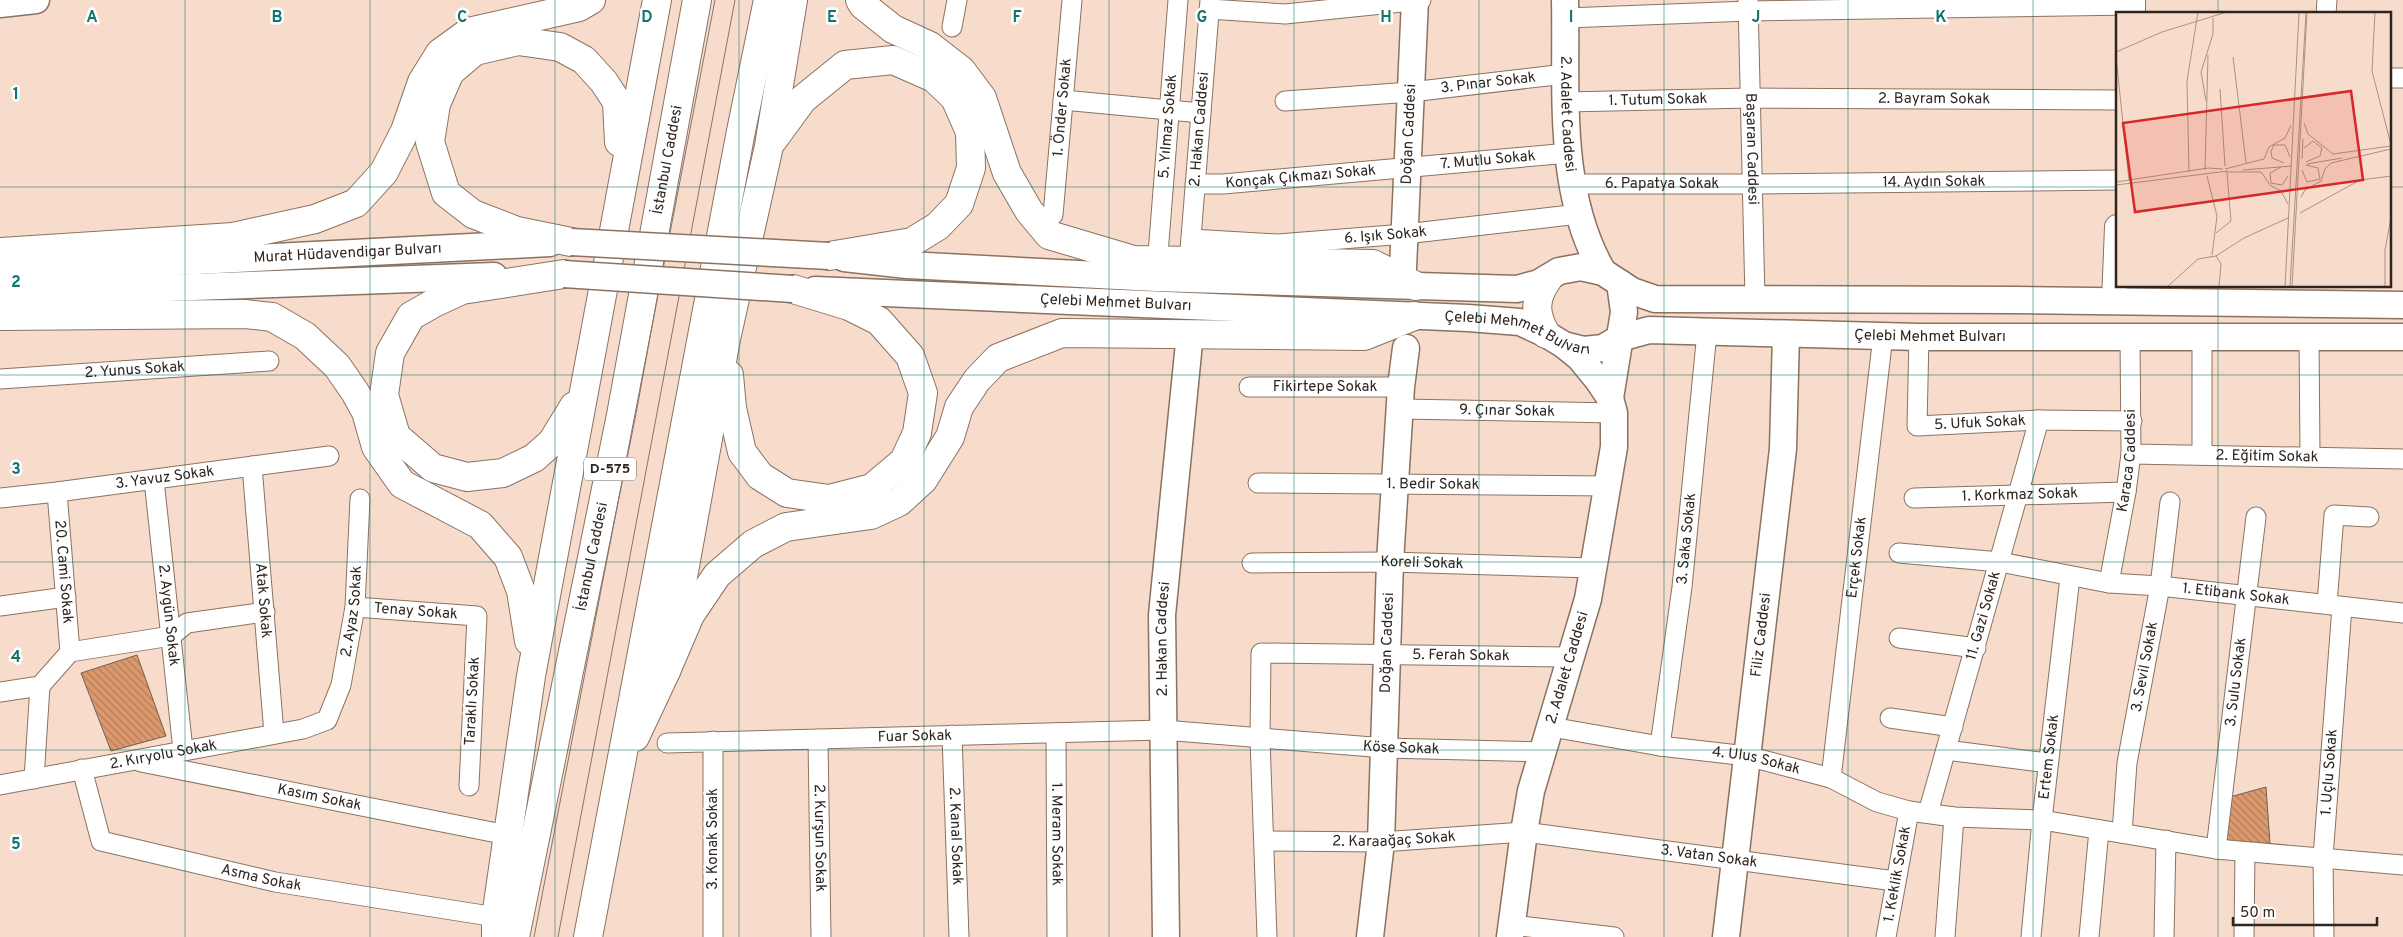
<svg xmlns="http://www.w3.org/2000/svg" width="2403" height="937" font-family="Overpass,sans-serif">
	<defs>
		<pattern id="building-back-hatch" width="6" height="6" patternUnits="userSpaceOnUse" patternTransform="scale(1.25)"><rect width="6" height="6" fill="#db996d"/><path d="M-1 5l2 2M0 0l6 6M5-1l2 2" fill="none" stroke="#b27d59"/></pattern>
	</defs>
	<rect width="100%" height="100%" fill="#f8dccb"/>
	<g fill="url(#building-back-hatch)" stroke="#765e4f">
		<polygon points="137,655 166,736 111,751 81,673"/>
		<polygon points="2266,787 2270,844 2243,846 2222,839 2226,798"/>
	</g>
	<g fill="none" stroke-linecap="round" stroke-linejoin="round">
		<defs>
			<g id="minor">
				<path id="s1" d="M 1748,0 L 1755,299"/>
				<polyline points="1209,9 1285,14 1421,0"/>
				<polyline points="2326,14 2327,0"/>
				<polyline points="1566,18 1749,11 2133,5"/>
				<polyline points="952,27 957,0"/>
				<polyline points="2389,78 2403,78"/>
				<polyline points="1063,100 1201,113"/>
				<path id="s2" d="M 1285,101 L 1411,92 L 1565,74"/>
				<path id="s3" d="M 1566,102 L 1750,98 L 2117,100"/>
				<path id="s4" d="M 1195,184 L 1223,184 L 1569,153"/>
				<path id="s5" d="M 1573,184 L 1751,184 L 2117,180"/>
				<path id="s6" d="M 1053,215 L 1072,0"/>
				<path id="s7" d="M 1191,239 L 1278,244 L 1405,234 L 1579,214"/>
				<path id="s8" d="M 1190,250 L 1210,0"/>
				<path id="s9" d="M 1158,254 L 1178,0"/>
				<path id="s10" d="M 1919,337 L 1917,426 L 2039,420 L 2132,421"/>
				<polyline points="2309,337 2310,456"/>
				<path id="s11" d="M 0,379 L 269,361"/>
				<path id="s12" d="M 1249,387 L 1401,387"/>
				<path id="s13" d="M 1401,409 L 1614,413"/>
				<path id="s14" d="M 2131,454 L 2403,459"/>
				<polyline points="2202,455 2202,337"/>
				<path id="s15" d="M 252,466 L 274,734"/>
				<path id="s16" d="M 154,480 L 183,750"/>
				<path id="s17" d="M 1258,483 L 1608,486"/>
				<path id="s18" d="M 57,492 L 70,652"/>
				<path id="s19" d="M 0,498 L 57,492 L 329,456"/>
				<path id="s20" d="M 1914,498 L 2126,492"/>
				<path id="s21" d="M 1899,553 L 2000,562 L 2109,583 L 2160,586 L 2403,613"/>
				<path id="s22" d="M 1252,563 L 1390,562 L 1594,568"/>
				<path id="s23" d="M 2109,583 L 2126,492 L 2131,454 L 2130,337"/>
				<polyline points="2327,604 2334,515 2369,517"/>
				<polyline points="0,606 66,597"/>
				<path id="s24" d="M 355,607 L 477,616 L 469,786"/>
				<polyline points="1899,638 1976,648"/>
				<polyline points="0,692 40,686 70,652 171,636 187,623 265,612"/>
				<polyline points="1890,718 1953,727"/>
				<path id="s25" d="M 1551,727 L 1660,746 L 1747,756 L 1831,778 L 1877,802 L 1909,811 L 1954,817 L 2042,820 L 2216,849 L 2403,865"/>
				<path id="s26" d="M 1056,733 L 1057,937"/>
				<path id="s27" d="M 952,735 L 959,937"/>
				<path id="s28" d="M 818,739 L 821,937"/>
				<path id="s29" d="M 667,743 L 1163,730 L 1385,748 L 1543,752"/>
				<path id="s30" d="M 1660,746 L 1682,587 L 1707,332"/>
				<polyline points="1946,750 2048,763"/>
				<path id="s31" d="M 141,762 L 507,835"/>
				<path id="s32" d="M 82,769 L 101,841 L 275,882 L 496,917"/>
				<path id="s33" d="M 1831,778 L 1883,336"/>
				<polyline points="34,779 40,686"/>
				<path id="s34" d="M 0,785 L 303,729 L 327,720 L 341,685 L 355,607 L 360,499"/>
				<path id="s35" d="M 1928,813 L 2039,420"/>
				<path id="s36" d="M 2122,833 L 2127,763 L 2160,586 L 2170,502"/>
				<path id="s37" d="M 1265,841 L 1381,842 L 1524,832 L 1895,881"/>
				<path id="s38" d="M 2216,849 L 2256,517"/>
				<polyline points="1512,925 1614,937"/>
				<polyline points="713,937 713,741"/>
				<path id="s39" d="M 1267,937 L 1260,739 L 1261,653 L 1570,657"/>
				<path id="s40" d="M 1886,937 L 1909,811"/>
				<polyline points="1945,937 1954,817"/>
				<path id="s41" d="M 2031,937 L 2042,820 L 2070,577"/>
				<polyline points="2089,937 2099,830"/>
				<polyline points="2164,937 2166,840"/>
				<polyline points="2244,937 2245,852"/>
				<path id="s42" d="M 2324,937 L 2323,857 L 2342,607"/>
			</g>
			<g id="tertiary">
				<polyline points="2133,14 2133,0"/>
				<polyline points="2114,301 2117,227"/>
			</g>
			<g id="secondary">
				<path id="s43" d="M 1565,0 C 1567,90 1556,191 1603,272"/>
				<polyline points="0,4 36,0"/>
				<polyline points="844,258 907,265 1156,278 1517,289 1539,283 1559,271 1581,267 1603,272 1632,291 1655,299 2017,300 2403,305"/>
				<path id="s44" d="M 1403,268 L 1415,0"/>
				<path id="s45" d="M 0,271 L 550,243"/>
				<path id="s46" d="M 815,290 L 1468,318 L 1520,322 L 1546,334 L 1564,345 L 1584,350 L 1603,348 L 1620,338 L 1649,330 L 1919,337 L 2403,337"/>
				<polyline points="0,294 494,276"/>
				<polyline points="1610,398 1624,312 1620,283"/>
				<path id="s47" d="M 1166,937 L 1162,615 L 1189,343"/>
				<path id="s48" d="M 1370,937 L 1381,842 L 1390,562 L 1401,387 L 1406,348"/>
				<path id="s49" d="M 1510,937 L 1524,832 L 1531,791 L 1588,599 L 1614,447 L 1614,413 L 1610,398 L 1598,380 L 1580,358 L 1564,345"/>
				<path id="s50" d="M 1726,937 L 1783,449 L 1786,334"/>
			</g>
			<path id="primary" d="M 1546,334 C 1534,313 1534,299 1548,279"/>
			<g id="trunk">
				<polyline points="860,0 863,5 893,29 930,46 961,70 982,98 1007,173 1029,211 1049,235 1133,260 1373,264 1416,286"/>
				<polyline points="773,140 803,99 845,65 893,60 934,78 955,98 970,132 971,168 959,204 938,226 912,242 829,256"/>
				<polyline points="571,242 517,231 473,214 446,193 430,142 436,104 450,72 475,51 518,41 560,47 584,60 604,82 617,102 619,142"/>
				<polyline points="0,252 233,237 315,219 356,203 384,172 405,131 422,82 440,53 469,32 579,7 591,0"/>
				<polyline points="564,274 462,290 434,303 411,316 390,353 384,395 396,436 433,468 467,477 503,473 534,458 552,442 574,406"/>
				<polyline points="0,316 245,314 272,317 305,336 337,366 355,392 366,412 376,447 402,484 480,525 508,557 521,591 529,641"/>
				<polyline points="729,375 732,408 742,452 760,476 787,493 829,499 872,488 904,461 917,433 923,393 910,356 879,321 849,306 793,289"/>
				<polyline points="666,671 690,615 717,575 753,544 786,527 871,515 899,502 923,480 950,437 959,407 977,380 998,358 1062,333 1364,336 1414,316"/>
				<polyline points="635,737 666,671 726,339 769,146 793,0"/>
				<polyline points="496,937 496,917 531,676 657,0"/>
				<path id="s51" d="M 515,937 L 621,415 L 697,0"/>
				<polyline points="588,937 741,131 768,0"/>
			</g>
		</defs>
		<use href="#minor" stroke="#8a7262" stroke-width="21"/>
		<use href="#tertiary" stroke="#8a7262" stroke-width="26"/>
		<use href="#secondary" stroke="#8a7262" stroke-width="29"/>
		<use href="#primary" stroke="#8a7262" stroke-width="30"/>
		<use href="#trunk" stroke="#8a7262" stroke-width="30"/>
		<use href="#minor" stroke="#fff" stroke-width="19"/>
		<use href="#tertiary" stroke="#fff" stroke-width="24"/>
		<use href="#secondary" stroke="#fff" stroke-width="26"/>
		<use href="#primary" stroke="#fff" stroke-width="28"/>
		<use href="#trunk" stroke="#fff" stroke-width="28"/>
		<g stroke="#87756a" stroke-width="1">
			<polyline points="534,937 715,0"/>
			<polyline points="558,937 735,0"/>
		</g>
		<defs>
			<g id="secondary-bridge">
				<polyline points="571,242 829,256"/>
				<polyline points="564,274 793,289"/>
			</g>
		</defs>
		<use href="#secondary-bridge" stroke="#8a7262" stroke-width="29" stroke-linecap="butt"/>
		<use href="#secondary-bridge" stroke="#fff" stroke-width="26"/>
	</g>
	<path fill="none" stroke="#0f766e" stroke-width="1" stroke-opacity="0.55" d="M 185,0 L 185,937M 370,0 L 370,937M 555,0 L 555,937M 739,0 L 739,937M 924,0 L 924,937M 1109,0 L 1109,937M 1294,0 L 1294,937M 1479,0 L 1479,937M 1664,0 L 1664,937M 1848,0 L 1848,937M 2033,0 L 2033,937M 2218,0 L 2218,14M 0,187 L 2117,187M 2389,187 L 2403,187M 2218,286 L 2218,937M 0,375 L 2403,375M 0,562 L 2403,562M 0,750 L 2403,750"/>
	<g text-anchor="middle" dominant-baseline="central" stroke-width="5" stroke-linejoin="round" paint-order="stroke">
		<rect fill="#fff" stroke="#6d6662" stroke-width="1" x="584" y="457.5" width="52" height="23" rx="4"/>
		<g font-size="14" font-weight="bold" fill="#2f251e">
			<text x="610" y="469">D-575</text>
		</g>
		<g font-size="15" fill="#2f251e" stroke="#fff">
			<text stroke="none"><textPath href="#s2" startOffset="204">3. Pınar Sokak</textPath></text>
			<text stroke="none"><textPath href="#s3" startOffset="368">2. Bayram Sokak</textPath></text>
			<text stroke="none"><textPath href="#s3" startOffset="92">1. Tutum Sokak</textPath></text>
			<text stroke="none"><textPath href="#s6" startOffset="108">1. Önder Sokak</textPath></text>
			<text stroke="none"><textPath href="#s43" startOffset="114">2. Adalet Caddesi</textPath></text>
			<text stroke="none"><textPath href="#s9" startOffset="128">5. Yılmaz Sokak</textPath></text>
			<text stroke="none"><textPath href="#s8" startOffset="121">2. Hakan Caddesi</textPath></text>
			<text stroke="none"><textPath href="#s44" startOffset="134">Doğan Caddesi</textPath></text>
			<text stroke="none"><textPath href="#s1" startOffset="149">Başaran Caddesi</textPath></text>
			<text stroke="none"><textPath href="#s51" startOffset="792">İstanbul Caddesi</textPath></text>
			<text stroke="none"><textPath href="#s4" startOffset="294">7. Mutlu Sokak</textPath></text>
			<text stroke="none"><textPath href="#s4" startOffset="106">Konçak Çıkmazı Sokak</textPath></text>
			<text stroke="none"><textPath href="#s5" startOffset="361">14. Aydın Sokak</textPath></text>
			<text stroke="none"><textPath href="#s5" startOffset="89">6. Papatya Sokak</textPath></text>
			<text stroke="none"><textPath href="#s7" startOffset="195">6. Işık Sokak</textPath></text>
			<text stroke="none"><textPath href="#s45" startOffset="348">Murat Hüdavendigar Bulvarı</textPath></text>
			<text stroke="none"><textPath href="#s46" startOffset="301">Çelebi Mehmet Bulvarı</textPath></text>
			<text stroke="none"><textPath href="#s46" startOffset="706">Çelebi Mehmet Bulvarı</textPath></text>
			<text stroke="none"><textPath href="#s46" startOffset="1126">Çelebi Mehmet Bulvarı</textPath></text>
			<text stroke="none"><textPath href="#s11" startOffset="135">2. Yunus Sokak</textPath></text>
			<text stroke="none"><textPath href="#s12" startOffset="76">Fikirtepe Sokak</textPath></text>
			<text stroke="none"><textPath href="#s13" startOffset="106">9. Çınar Sokak</textPath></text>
			<text stroke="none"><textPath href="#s10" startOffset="152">5. Ufuk Sokak</textPath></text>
			<text stroke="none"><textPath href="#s14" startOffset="136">2. Eğitim Sokak</textPath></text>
			<text stroke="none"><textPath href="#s23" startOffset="124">Karaca Caddesi</textPath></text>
			<text stroke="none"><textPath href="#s19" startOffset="166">3. Yavuz Sokak</textPath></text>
			<text stroke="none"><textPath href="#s17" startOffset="175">1. Bedir Sokak</textPath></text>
			<text stroke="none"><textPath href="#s20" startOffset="106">1. Korkmaz Sokak</textPath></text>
			<text stroke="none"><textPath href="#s30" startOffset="209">3. Saka Sokak</textPath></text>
			<text stroke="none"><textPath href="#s33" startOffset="222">Erçek Sokak</textPath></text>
			<text stroke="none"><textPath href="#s51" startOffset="388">İstanbul Caddesi</textPath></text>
			<text stroke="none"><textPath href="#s22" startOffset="170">Koreli Sokak</textPath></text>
			<text stroke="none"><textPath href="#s18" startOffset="80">20. Cami Sokak</textPath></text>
			<text stroke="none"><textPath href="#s21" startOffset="340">1. Etibank Sokak</textPath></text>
			<text stroke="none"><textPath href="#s15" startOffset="135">Atak Sokak</textPath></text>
			<text stroke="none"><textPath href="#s34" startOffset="446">2. Ayaz Sokak</textPath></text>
			<text stroke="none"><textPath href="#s24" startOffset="61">Tenay Sokak</textPath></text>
			<text stroke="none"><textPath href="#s16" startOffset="136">2. Aygün Sokak</textPath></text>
			<text stroke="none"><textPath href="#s35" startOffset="205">11. Gazi Sokak</textPath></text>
			<text stroke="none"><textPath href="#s50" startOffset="304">Filiz Caddesi</textPath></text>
			<text stroke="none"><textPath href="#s47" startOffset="298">2. Hakan Caddesi</textPath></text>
			<text stroke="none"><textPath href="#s48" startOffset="295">Doğan Caddesi</textPath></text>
			<text stroke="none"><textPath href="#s39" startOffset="484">5. Ferah Sokak</textPath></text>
			<text stroke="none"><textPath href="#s49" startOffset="276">2. Adalet Caddesi</textPath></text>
			<text stroke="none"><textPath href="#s36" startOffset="168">3. Sevil Sokak</textPath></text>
			<text stroke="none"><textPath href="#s38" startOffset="168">3. Sulu Sokak</textPath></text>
			<text transform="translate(473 701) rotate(-87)">Taraklı Sokak</text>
			<text stroke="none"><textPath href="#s29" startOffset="248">Fuar Sokak</textPath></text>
			<text stroke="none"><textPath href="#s29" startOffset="735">Köse Sokak</textPath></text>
			<text stroke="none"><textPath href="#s34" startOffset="166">2. Kıryolu Sokak</textPath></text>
			<text stroke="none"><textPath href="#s41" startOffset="181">Ertem Sokak</textPath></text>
			<text stroke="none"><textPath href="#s25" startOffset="208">4. Ulus Sokak</textPath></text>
			<text stroke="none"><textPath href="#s42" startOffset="165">1. Uçlu Sokak</textPath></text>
			<text stroke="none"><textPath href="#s31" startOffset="182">Kasım Sokak</textPath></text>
			<text stroke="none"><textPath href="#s26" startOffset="101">1. Meram Sokak</textPath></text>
			<text stroke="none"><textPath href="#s27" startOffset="101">2. Kanal Sokak</textPath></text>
			<text stroke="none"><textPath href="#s28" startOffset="99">2. Kurşun Sokak</textPath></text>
			<text transform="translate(713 839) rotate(-90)">3. Konak Sokak</text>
			<text stroke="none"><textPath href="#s37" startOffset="129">2. Karaağaç Sokak</textPath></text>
			<text stroke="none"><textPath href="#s37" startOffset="446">3. Vatan Sokak</textPath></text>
			<text stroke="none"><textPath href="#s40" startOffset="64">1. Keklik Sokak</textPath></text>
			<text stroke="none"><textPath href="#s32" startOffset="239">Asma Sokak</textPath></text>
		</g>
	</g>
	<g transform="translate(2116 12)">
		<rect width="275" height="275" fill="#f8dccb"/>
		<path fill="none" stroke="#a89386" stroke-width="1" d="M 259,0 L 256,59 L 275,133M 0,40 L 46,20 L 111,0M 0,45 L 13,168M 117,45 L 130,151M 104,77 L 109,154M 90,89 L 85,60 L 97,22 L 97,6M 188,111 L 192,122 L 217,142 L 275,134M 188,136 L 197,129 L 206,136 L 204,144 L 190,150M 186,147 L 187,127M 168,151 L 156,146 L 155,139 L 158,133 L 169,133 L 174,145M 191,152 L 226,146M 165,155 L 154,161 L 155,171 L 166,173 L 172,164M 109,157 L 148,147 L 153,135 L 169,126 L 175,113M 89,158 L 92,43M 127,158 L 176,154M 186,158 L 191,170 L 204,167 L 202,156 L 190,153M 73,160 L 71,69 L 82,0M 109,160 L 145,160 L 155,174 L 165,179 L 172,192M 91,164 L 101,204 L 96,243M 0,170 L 92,156 L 107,157M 0,173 L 112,159M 185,185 L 189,178 L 205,169 L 209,157 L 215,151 L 275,137M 184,201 L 244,168 L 275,164M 100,221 L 115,209 L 111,161M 100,244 L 105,252 L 103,275M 51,275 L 82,247 L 100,244 L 128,226 L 172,206M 169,275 L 183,0M 174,275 L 190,0M 176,275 L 191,0M 269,275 L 269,238 L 275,206"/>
		<path fill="#d62828" fill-opacity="0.15" stroke="#d62828" stroke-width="2.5" d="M 235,79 L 247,168 L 19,200 L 7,111 Z"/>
		<rect width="275" height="275" fill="none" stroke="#2f251e" stroke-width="2.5"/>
	</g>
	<g font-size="16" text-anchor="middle" font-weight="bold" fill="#0f766e" stroke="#fff" stroke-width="5" stroke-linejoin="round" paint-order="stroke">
		<text x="92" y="22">A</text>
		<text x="277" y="22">B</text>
		<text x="462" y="22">C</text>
		<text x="647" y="22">D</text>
		<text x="832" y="22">E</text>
		<text x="1017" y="22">F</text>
		<text x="1202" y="22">G</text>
		<text x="1386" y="22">H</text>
		<text x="1571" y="22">I</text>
		<text x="1756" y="22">J</text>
		<text x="1941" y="22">K</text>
		<text x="16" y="99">1</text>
		<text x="16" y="287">2</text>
		<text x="16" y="474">3</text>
		<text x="16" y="662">4</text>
		<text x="16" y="849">5</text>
	</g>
	<path d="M2233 917v8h144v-8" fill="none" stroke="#2f251e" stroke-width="2.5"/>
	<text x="2240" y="917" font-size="15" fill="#2f251e" stroke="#ffffff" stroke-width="4" paint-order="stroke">50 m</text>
</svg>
